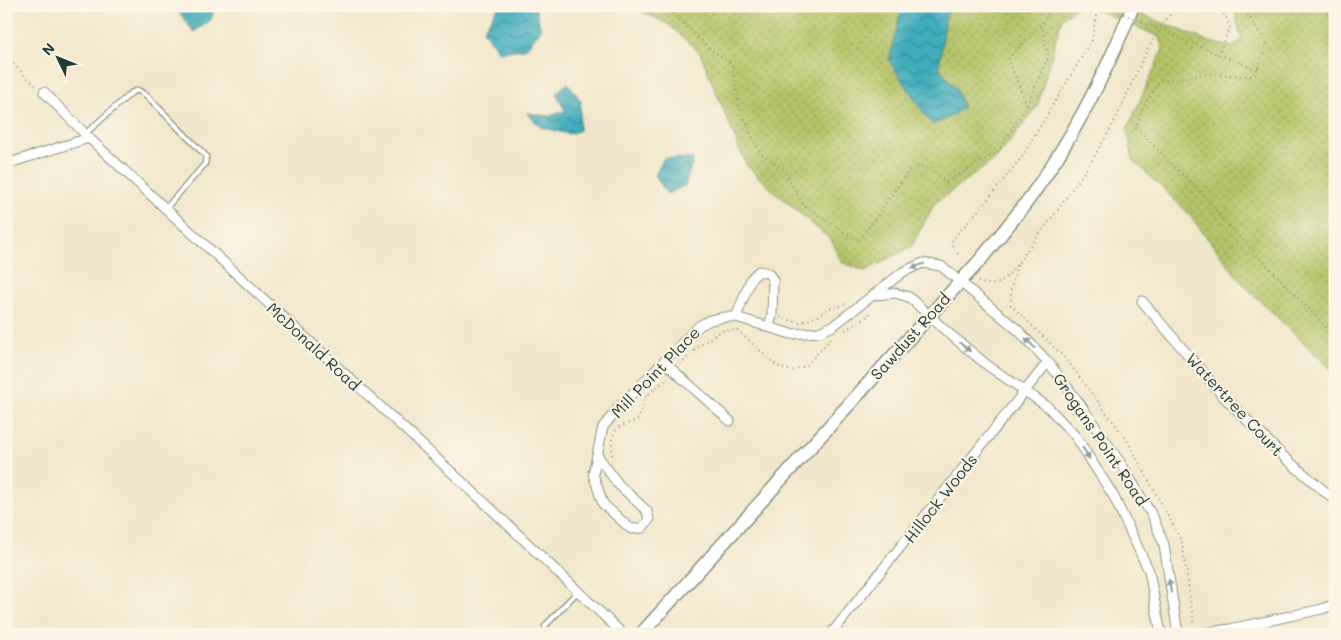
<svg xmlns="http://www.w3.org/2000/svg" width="1341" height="640" font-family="Mali,sans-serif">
	<defs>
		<pattern id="grass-dots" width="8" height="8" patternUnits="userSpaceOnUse" patternTransform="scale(1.25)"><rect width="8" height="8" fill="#b3c365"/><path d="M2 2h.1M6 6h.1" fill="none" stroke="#91a054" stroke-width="1.8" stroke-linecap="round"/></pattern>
		<pattern id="water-waves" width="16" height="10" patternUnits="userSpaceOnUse" patternTransform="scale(1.25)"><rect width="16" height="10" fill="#3fadbc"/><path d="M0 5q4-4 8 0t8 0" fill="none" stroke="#348e9a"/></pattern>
	</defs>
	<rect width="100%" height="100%" fill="#fcf5e5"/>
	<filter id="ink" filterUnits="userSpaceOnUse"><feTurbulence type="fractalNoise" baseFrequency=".02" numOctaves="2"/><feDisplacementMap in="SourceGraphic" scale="10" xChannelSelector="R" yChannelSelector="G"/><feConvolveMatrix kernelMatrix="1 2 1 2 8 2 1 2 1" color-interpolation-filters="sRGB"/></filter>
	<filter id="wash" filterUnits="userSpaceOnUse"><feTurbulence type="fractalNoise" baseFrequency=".0096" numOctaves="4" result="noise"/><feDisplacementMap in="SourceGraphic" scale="20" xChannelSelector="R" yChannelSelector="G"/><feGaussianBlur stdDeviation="1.12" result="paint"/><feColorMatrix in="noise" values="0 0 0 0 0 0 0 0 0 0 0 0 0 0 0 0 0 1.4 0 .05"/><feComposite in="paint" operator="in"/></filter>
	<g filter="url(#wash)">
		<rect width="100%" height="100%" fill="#f2e7ca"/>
		<g fill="url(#grass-dots)" stroke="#69804c">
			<polygon points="633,6 1079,6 1062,18 1037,107 997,158 935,203 911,247 865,271 841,262 832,241 767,185 746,165 700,53 669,25"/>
			<polygon points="1087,6 1121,6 1210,42 1231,47 1241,40 1236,15 1231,6 1335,6 1335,373 1244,285 1187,212 1133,160 1127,129 1163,49 1160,37"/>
		</g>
		<g fill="url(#water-waves)" stroke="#2f7578">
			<polygon points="174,6 215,6 211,20 194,32"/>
			<polygon points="499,6 535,7 541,30 525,49 499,52 483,30"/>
			<polygon points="902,6 951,6 946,16 939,67 957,90 963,108 945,120 932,125 889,61"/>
			<polygon points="568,83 581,101 579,131 568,134 540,127 527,113 550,116 565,111 556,93"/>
			<polygon points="664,158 693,159 686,185 667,194 655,175"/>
		</g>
	</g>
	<g filter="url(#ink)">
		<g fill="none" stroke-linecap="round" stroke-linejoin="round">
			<defs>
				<g id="lane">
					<polyline points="85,134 131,93 138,90 147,96 206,156 205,164 165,209"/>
					<polyline points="547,634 545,626 578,591"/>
				</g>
				<g id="street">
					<polyline points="44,92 89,138 486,504 623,634"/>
					<polyline points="6,164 89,138"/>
					<polyline points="875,295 895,293 909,297 946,331 987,365 1048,407 1076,437 1113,495 1149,571 1161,634"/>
					<polyline points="1142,301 1223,396 1285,458 1335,500"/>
					<polyline points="736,317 751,279 759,271 768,273 773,280 772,315 769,327"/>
					<polyline points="664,362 730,421"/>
					<polyline points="597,455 618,484 647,511 649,520 642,528 631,529 603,504 593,474 603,427 620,406 699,326 710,320 725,317 736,317 791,334 819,332 833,326 903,272 923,263 941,266 1018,330 1048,362 1080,404 1122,465 1153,517 1164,545 1178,634"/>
					<polyline points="831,634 1048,362"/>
					<polyline points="1195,634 1230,629 1322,609 1335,604"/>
				</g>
				<path id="secondary" d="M 641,634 L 981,259 C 997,239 1014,219 1029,199 C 1072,140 1106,73 1133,6"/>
			</defs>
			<use href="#lane" stroke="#88927f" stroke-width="7"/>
			<use href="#street" stroke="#88927f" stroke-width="11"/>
			<use href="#secondary" stroke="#88927f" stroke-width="15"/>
			<g stroke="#88927f" stroke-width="2" stroke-dasharray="1 4" stroke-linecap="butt">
				<polyline points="665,6 711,50 731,63 739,106 759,152 783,169 804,206 859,241 912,166 929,167 946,182 997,153 1027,105 1048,57 1042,25"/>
				<polyline points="1217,6 1226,17 1230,27 1218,55"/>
				<polyline points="1242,6 1267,44 1257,70"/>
				<polyline points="1321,6 1335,20"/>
				<polyline points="1196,45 1257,70 1253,76 1207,74 1159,81 1143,108 1136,128 1204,196 1224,221 1335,336"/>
				<polyline points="6,57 36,86"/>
				<polyline points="1027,105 1008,59 1042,25 1051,6"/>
				<polyline points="958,254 951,244 953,239 984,204 1021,158 1092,40 1098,6"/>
				<polyline points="1017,265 1011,290 1011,305 1065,358 1127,440 1182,542 1194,625"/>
				<path d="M 978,282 C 985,284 994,286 1000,282 C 1008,278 1022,258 1027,250 C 1059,209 1092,165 1116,118 C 1135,80 1147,37 1178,6"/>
				<polyline points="780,317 800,323 818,316 828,308 841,306 845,304"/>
				<polyline points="845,330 870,315 867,310"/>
				<polyline points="680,365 700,345 721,331 737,330 777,366 791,371 807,365 832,337"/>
				<polyline points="612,455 612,438 617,428 639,419 645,397 668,378"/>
			</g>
			<use href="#lane" stroke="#fff" stroke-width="4.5"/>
			<use href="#street" stroke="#fff" stroke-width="9"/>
			<use href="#secondary" stroke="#fff" stroke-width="12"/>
			<polyline stroke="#88927f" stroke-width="2" stroke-dasharray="1 4" stroke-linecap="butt" points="1105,6 1196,45"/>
		</g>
		<defs><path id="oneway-solid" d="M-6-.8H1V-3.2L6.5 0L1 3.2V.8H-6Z" transform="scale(1.25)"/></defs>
		<g fill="#8f9e9a">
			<use href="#oneway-solid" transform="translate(918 266) rotate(160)"/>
			<use href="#oneway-solid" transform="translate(1030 343) rotate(-134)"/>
			<use href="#oneway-solid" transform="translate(965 347) rotate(39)"/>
			<use href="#oneway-solid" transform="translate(1086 453) rotate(58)"/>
			<use href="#oneway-solid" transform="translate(1170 586) rotate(-99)"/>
		</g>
	</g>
	<g text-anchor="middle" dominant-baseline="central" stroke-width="4.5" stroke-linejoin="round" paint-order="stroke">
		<g font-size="16" fill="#1f3d34" stroke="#fcf5e5">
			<text transform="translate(910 336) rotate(-48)">Sawdust Road</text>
			<text transform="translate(314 346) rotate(43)">McDonald Road</text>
			<text transform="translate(655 372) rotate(-46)">Mill Point Place</text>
			<text transform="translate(1235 404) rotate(47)">Watertree Court</text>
			<text transform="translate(1101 439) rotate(56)">Grogans Point Road</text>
			<text transform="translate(940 498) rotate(-52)">Hillock Woods</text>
		</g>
	</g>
	<rect width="1341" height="640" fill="none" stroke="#fcf5e5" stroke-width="25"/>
	<g transform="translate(58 58) rotate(313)" stroke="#fcf5e5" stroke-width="4" paint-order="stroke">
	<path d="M0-4L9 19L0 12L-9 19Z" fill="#1f3d34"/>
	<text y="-8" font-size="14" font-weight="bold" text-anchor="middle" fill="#1f3d34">N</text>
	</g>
</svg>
